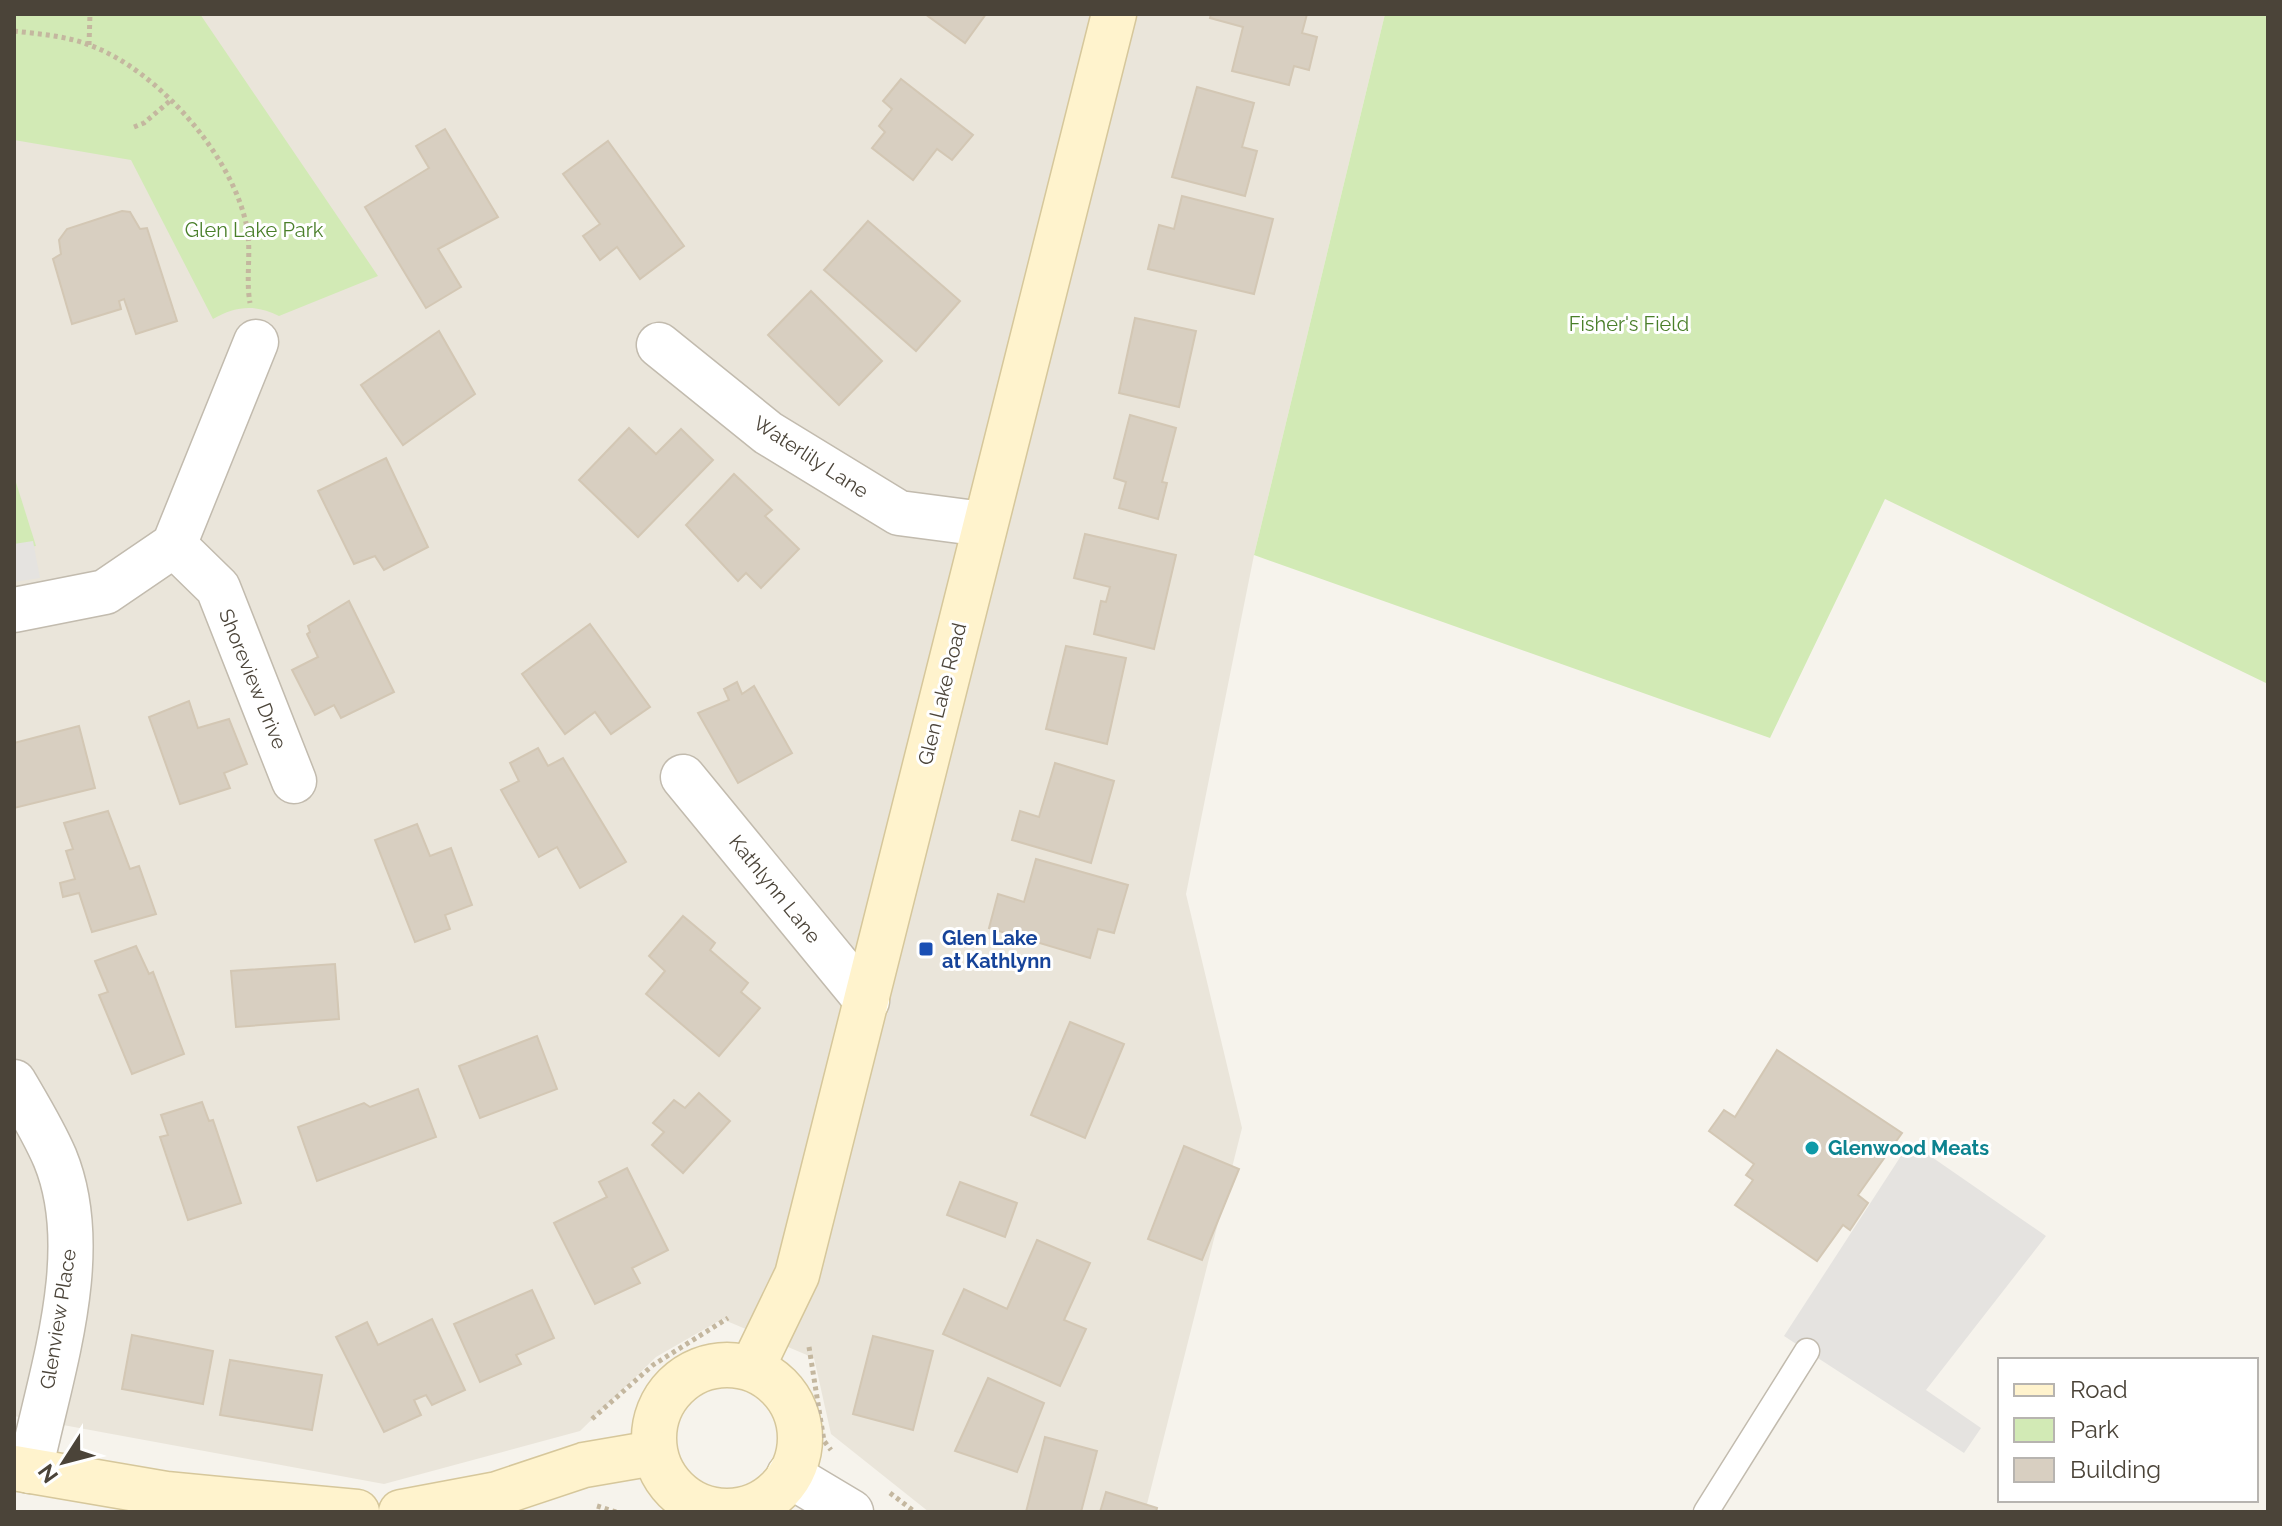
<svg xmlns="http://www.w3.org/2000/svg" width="2282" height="1526" font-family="Raleway,sans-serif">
	<rect width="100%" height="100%" fill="#f6f3ec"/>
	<polygon fill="#eae5da" points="14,14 1385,14 1254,555 1186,894 1242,1128 1145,1512 929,1512 831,1434 814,1358 722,1319 656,1357 580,1431 384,1484 14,1416"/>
	<g fill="#d2eab5">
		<path d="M 14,14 L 200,14 L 378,276 L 279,316 C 255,304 236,306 213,319 L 131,160 L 14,140 Z"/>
		<polygon points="1385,14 2268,14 2268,684 1885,499 1770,738 1254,555"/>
		<polygon points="14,476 36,546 14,548"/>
	</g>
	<g fill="#e5e3e0">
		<polygon points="33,541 40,578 14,582 14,544"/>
		<polygon points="1910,1142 2046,1236 1926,1390 1981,1428 1964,1453 1784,1336"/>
	</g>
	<g fill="#d8cfc1" stroke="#d3c7b4" stroke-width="2">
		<polygon points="925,14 986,14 965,43"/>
		<polygon points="1211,14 1307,14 1302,33 1317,37 1309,70 1294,66 1289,85 1232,71 1243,27 1210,18"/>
		<polygon points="901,79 973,135 952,160 937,149 913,180 872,148 885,132 879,126 892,109 883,101"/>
		<polygon points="1197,87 1254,103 1242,147 1257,151 1245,196 1172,177"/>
		<polygon points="445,129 498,217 438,249 461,287 426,308 365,207 429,168 416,146"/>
		<polygon points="608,141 684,246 640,279 617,247 600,260 583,236 600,224 563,174"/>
		<polygon points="1182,196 1273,219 1254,294 1148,269 1159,225 1174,229"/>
		<polygon points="122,211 130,212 140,229 147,228 177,321 136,334 124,299 119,301 121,309 72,324 53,259 61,254 59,240 67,229"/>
		<polygon points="868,221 960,301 916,351 824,270"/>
		<polygon points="811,291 882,361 839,405 768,335"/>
		<polygon points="1135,318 1196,331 1179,407 1119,393"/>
		<polygon points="439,331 475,394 403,445 361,385"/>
		<polygon points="1130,415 1176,428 1162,482 1167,483 1158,519 1119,508 1126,482 1114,478"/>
		<polygon points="629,428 656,454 681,429 713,460 638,537 579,480"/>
		<polygon points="386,458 428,547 384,570 375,556 354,564 318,491"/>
		<polygon points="734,474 772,510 765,516 799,549 761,588 746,573 738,581 686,525"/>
		<polygon points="1085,534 1176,555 1154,649 1094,634 1101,601 1106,602 1110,587 1074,578"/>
		<polygon points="349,601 394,692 341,718 334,705 315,715 292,670 318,657 307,634 310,632 308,626"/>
		<polygon points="590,624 650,707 611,734 595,712 565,734 522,674"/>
		<polygon points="1066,646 1126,658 1107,744 1046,729"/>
		<polygon points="737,682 742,694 754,686 792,753 738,783 698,713 729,700 724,689"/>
		<polygon points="189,701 198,728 229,719 247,764 224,773 230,788 180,804 149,717"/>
		<polygon points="79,726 95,788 14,808 14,743"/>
		<polygon points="538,748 548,766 563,758 626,862 580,888 557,847 539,857 501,790 519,781 510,763"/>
		<polygon points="1055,763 1114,781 1091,863 1012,840 1020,811 1039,817"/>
		<polygon points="108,811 130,869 139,866 156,914 92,932 79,893 63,897 60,883 75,879 66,851 73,849 64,823"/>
		<polygon points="417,824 430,856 451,848 472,905 445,915 450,929 415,942 375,840"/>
		<polygon points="1036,859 1128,885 1114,933 1098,929 1090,958 989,928 998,894 1024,902"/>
		<polygon points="683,916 715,943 710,950 748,983 741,992 760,1008 719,1056 646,994 665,971 649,956"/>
		<polygon points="136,946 149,974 153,972 184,1054 132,1074 99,995 108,992 95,961"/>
		<polygon points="335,964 339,1019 236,1027 231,971"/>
		<polygon points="1070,1022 1124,1044 1085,1138 1031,1115"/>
		<polygon points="537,1036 557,1089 480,1118 459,1066"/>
		<polygon points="1777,1050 1902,1133 1858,1195 1868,1203 1850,1230 1843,1225 1817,1261 1735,1205 1753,1180 1746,1175 1754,1164 1709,1131 1724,1110 1735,1117"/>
		<polygon points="418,1089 436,1137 317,1181 298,1127 364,1103 370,1107"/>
		<polygon points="699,1093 730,1121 683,1173 652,1145 664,1132 653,1123 674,1100 685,1108"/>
		<polygon points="202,1102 209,1121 213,1120 241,1203 188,1220 160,1137 168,1135 161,1115"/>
		<polygon points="1184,1146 1239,1169 1202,1260 1148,1239"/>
		<polygon points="627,1168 668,1250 632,1268 640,1283 595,1304 554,1223 607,1197 599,1182"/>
		<polygon points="960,1182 1017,1203 1005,1237 947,1215"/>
		<polygon points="1037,1240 1090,1263 1064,1320 1086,1329 1060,1386 943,1334 964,1289 1007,1309"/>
		<polygon points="532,1290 554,1338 516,1355 521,1364 480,1382 454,1324"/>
		<polygon points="432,1319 465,1390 432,1405 426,1395 414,1400 421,1415 384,1432 336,1337 367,1322 378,1345"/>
		<polygon points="132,1335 213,1351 203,1404 122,1389"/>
		<polygon points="873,1336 933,1351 913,1430 853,1414"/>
		<polygon points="230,1360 322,1375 312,1430 220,1415"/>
		<polygon points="988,1378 1044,1403 1017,1472 955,1451"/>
		<polygon points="1045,1437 1097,1451 1081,1512 1026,1512"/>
		<polygon points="1106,1492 1157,1508 1156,1512 1100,1512"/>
	</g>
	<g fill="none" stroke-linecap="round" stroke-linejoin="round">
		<defs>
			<polyline id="lane" points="1706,1512 1807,1351"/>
			<g id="street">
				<polyline points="659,345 768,433 899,513 983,524"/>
				<polyline points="174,545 218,588 294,781"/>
				<polyline points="14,610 105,592 174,545 256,342"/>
				<polyline points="683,777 867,1001"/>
				<path d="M 14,1082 C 28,1106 44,1132 55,1158 C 94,1253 50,1374 30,1471"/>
				<polyline points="789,1475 851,1512"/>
				<polyline points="691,1512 693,1504"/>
			</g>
			<g id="secondary">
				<circle cx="727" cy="1438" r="73"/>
				<polyline points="752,1368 797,1275 1114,14"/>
				<polyline points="14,1468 166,1494 357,1512"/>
				<polyline points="401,1512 497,1494 584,1465 654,1453"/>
			</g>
		</defs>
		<use href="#lane" stroke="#c2bbae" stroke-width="27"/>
		<use href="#street" stroke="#c2bbae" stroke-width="47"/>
		<use href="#secondary" stroke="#d6c79b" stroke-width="47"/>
		<g stroke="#c4b79f" stroke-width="5" stroke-dasharray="4 4" stroke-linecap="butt">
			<path d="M 14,31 C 39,34 68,36 92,46 C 157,71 228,151 245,219 C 253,248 245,275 250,303"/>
			<polyline points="89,45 90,14"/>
			<polyline points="134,127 144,123 171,100"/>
			<polyline points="809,1347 824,1441 831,1450"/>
			<polyline points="592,1419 653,1365 728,1318"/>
			<polyline points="890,1493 915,1512"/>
			<polyline points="597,1506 616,1512"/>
		</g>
		<use href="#lane" stroke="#fff" stroke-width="24"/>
		<use href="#street" stroke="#fff" stroke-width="44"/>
		<use href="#secondary" stroke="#fff3cd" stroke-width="44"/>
	</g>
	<rect fill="#1a4fb4" stroke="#fff" stroke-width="3" x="918" y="941" width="16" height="16" rx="4"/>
	<circle fill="#0f9aa8" stroke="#fff" stroke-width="3" cx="1812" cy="1148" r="8"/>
	<g text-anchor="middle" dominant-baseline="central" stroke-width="6" stroke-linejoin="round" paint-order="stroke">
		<g font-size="20" fill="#4a7f2a" stroke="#fff">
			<text x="254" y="230">Glen Lake Park</text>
			<text x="1629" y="324">Fisher's Field</text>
		</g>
		<g font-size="20" fill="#4b4439" stroke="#fff">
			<text transform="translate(811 457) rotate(33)">Waterlily Lane</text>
			<text transform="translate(253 679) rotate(68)">Shoreview Drive</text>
			<text transform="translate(942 694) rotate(-76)">Glen Lake Road</text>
			<text transform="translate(775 889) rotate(51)">Kathlynn Lane</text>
			<text transform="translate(58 1319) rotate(-81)">Glenview Place</text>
		</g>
		<g font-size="20" font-weight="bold" fill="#164399" stroke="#fff" text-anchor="start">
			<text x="942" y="938">Glen Lake<tspan x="942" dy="23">at Kathlynn</tspan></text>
		</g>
		<g font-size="20" font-weight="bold" fill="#0d838f" stroke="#fff" text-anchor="start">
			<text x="1828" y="1148">Glenwood Meats</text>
		</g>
	</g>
	<rect width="2282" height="1526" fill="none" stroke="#4b4439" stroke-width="32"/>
	<rect x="1998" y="1358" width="260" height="144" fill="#ffffff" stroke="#b7b4b0" stroke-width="2"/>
	<rect x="2014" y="1384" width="40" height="12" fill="#fff3cd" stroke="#b7b4b0" stroke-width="2"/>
	<text x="2070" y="1398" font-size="24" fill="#4b4439">Road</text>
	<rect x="2014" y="1418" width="40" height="24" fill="#d2eab5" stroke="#b7b4b0" stroke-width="2"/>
	<text x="2070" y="1438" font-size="24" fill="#4b4439">Park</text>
	<rect x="2014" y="1458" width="40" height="24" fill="#d8cfc1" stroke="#b7b4b0" stroke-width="2"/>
	<text x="2070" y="1478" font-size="24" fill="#4b4439">Building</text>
	<g transform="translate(64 1462) rotate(234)" stroke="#ffffff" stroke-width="6" paint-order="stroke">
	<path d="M0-6L14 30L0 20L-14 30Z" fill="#4b4439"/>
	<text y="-12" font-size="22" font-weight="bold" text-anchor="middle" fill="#4b4439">N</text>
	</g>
</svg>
